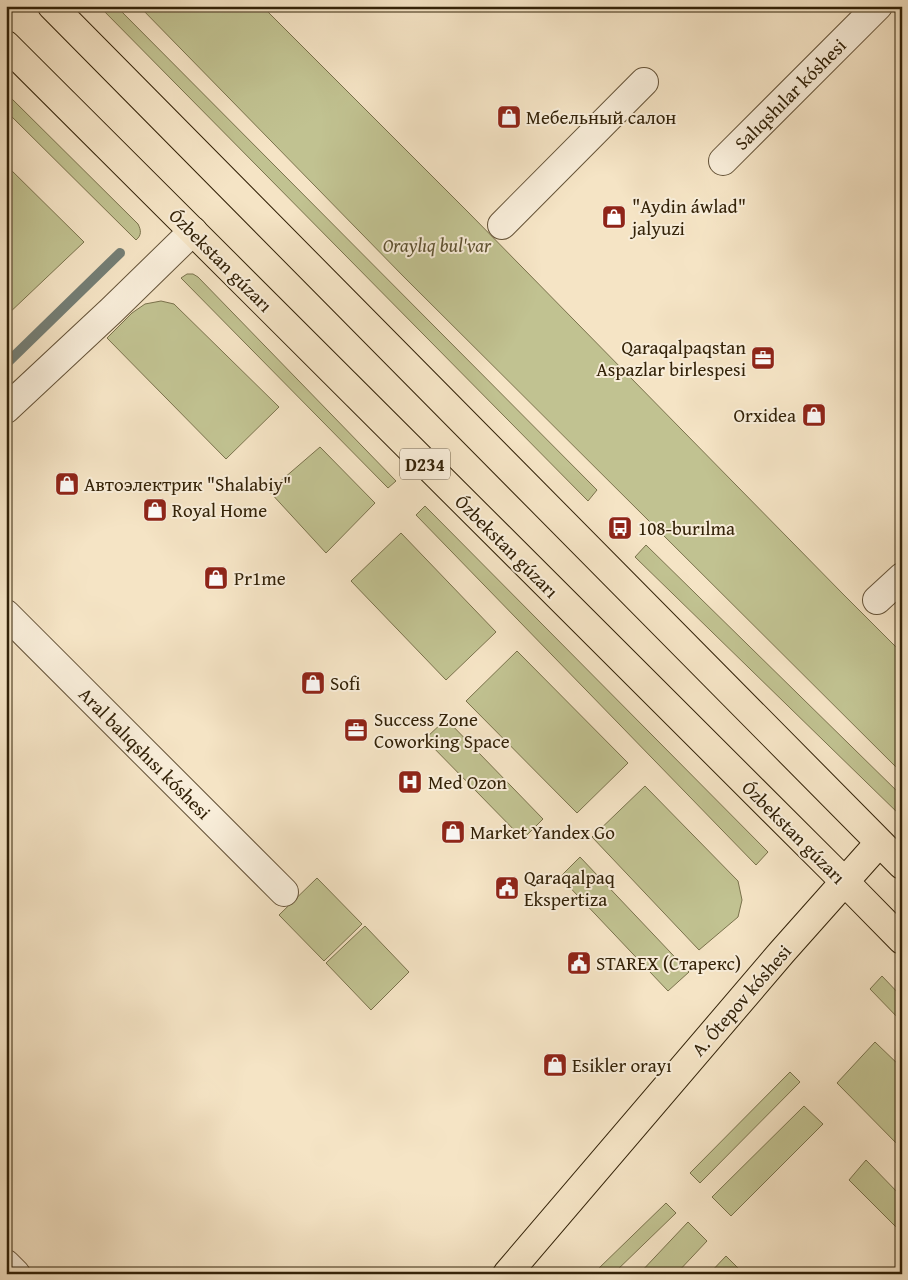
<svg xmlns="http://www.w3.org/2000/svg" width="908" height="1280" font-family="'Gentium Book Plus',serif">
	<rect width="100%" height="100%" fill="#f5e4c5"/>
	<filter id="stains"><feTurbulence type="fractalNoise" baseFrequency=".004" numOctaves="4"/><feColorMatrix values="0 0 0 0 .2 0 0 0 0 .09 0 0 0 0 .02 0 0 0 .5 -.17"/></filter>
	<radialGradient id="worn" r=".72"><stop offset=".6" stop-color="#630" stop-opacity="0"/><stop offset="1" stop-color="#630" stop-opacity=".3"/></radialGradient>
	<g fill="#c1c291" stroke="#7a724c">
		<polygon points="99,6 116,6 597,490 588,501"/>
		<polygon points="139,6 262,6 469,213 843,594 902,653 902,773 404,277"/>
		<path d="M 6,93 L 138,224 C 141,230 142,235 136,240 L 6,111 Z"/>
		<polygon points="6,165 84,242 6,316"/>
		<polygon points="187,274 193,274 198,277 396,481 388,488 181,278"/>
		<polygon points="161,301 174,304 279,407 226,459 107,338 132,313 145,304"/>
		<polygon points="320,447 375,503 326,553 269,491"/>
		<polygon points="425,506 768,852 756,865 416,515"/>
		<polygon points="401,533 496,632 446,680 351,581"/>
		<polygon points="646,545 902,796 902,817 635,557"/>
		<polygon points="517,651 628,763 577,813 466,701"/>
		<polygon points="446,719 543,819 523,839 425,739"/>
		<polygon points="645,786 738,881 742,900 738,917 699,950 592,837"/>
		<polygon points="580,857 689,972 668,991 560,877"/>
		<polygon points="317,878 362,924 324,961 279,915"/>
		<polygon points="365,926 409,972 371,1010 326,963"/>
		<polygon points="882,976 902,997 902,1022 870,989"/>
		<polygon points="875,1042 902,1068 902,1149 837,1083"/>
		<polygon points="790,1072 800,1082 700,1183 690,1173"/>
		<polygon points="804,1106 823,1124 731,1216 712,1197"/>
		<polygon points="866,1160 902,1197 902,1233 849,1180"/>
		<polygon points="666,1203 676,1213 613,1274 600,1274 597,1270"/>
		<polygon points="688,1222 707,1241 676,1274 639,1274"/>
		<polygon points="726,1256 738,1268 733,1274 709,1274"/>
	</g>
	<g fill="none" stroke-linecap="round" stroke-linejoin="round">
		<polyline stroke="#747e75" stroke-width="10" points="6,364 120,253"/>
		<defs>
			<g id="minor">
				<polyline points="723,161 878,6"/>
				<polyline points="502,225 644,82"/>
				<polyline points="6,409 112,310 193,231"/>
				<polyline points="877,600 902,577"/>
				<polyline points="6,614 284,892"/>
				<polyline points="6,1264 16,1274"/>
			</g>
			<g id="major">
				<polyline points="52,6 902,865"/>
				<polyline points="6,45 844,881 902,940"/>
				<polyline points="507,1274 782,952 879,843"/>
			</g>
		</defs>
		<use href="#minor" stroke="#645237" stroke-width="30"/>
		<use href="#major" stroke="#332208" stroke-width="30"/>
		<use href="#minor" stroke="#f8edd9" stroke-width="28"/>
		<use href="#major" stroke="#f5e4c5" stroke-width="28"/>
	</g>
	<defs>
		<symbol id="shop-square" viewBox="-11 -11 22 22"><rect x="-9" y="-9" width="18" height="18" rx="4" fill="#8f2418" stroke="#f8edd9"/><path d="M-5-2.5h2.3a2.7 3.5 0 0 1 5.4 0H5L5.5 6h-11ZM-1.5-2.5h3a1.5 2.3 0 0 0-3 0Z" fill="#fff"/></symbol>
		<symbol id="office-square" viewBox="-11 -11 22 22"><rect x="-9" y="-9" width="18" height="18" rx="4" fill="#8f2418" stroke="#f8edd9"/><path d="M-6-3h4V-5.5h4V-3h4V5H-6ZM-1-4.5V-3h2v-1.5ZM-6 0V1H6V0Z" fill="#fff"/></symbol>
		<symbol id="bus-square" viewBox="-11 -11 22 22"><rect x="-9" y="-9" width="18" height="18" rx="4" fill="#8f2418" stroke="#f8edd9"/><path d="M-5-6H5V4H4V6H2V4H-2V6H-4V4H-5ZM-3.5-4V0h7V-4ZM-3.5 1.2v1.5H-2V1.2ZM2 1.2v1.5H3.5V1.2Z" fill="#fff"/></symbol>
		<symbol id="hospital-square" viewBox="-11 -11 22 22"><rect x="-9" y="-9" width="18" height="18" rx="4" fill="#8f2418" stroke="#f8edd9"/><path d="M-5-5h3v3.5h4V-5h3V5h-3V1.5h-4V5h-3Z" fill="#fff"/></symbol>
		<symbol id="civic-square" viewBox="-11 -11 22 22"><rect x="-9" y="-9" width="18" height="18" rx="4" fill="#8f2418" stroke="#f8edd9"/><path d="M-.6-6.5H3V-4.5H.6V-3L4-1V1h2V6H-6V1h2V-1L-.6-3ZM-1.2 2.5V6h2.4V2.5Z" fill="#fff"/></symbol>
	</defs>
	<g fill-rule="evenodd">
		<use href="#shop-square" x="495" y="103" width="28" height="28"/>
		<use href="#shop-square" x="600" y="203" width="28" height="28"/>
		<use href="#office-square" x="749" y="344" width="28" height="28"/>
		<use href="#shop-square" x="800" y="401" width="28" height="28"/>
		<use href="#shop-square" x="53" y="470" width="28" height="28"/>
		<use href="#shop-square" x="141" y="496" width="28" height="28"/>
		<use href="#bus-square" x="606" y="514" width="28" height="28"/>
		<use href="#shop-square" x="202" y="564" width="28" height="28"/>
		<use href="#shop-square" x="299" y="669" width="28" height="28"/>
		<use href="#office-square" x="342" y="716" width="28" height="28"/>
		<use href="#hospital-square" x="396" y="768" width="28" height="28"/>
		<use href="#shop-square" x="439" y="818" width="28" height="28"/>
		<use href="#civic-square" x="493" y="874" width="28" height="28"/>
		<use href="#civic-square" x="565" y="949" width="28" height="28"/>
		<use href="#shop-square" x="541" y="1051" width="28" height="28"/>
	</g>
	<g text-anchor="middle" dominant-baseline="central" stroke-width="4" stroke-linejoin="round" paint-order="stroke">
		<rect fill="#f8edd9" stroke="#6e5f47" stroke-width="1" x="400" y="448.5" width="50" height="31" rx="4"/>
		<g font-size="18" font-weight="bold" fill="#332208">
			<text x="425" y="464">D234</text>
		</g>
		<g font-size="19" fill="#332208" stroke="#f8edd9">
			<text transform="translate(790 94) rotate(-45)">Salıqshılar kóshesi</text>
			<text transform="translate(221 260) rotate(45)">Ózbekstan gúzarı</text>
			<text transform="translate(507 546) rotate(45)">Ózbekstan gúzarı</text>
			<text transform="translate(145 753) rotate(45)">Aral balıqshısı kóshesi</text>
			<text transform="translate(794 832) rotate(45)">Ózbekstan gúzarı</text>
			<text transform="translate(741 1000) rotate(-49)">A. Ótepov kóshesi</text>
		</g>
		<g font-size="19" fill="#332208" stroke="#f8edd9" text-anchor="start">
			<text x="526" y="117">Мебельный салон</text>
			<text x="632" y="206">"Aydin áwlad"<tspan x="632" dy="22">jalyuzi</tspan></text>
			<text x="746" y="347" text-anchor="end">Qaraqalpaqstan<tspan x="746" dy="22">Aspazlar birlespesi</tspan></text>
			<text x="796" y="415" text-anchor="end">Orxidea</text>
			<text x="84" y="484">Автоэлектрик "Shalabiy"</text>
			<text x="172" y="510">Royal Home</text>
			<text x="638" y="528">108-burılma</text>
			<text x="234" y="578">Pr1me</text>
			<text x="330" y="683">Sofi</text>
			<text x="374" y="719">Success Zone<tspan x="374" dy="22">Coworking Space</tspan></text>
			<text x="428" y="782">Med Ozon</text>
			<text x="470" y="832">Market Yandex Go</text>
			<text x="524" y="877">Qaraqalpaq<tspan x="524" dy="22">Ekspertiza</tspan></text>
			<text x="596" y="963">STAREX (Старекс)</text>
			<text x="572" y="1065">Esikler orayı</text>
		</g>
		<g font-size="19" font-style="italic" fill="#5e5231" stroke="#f8edd9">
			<text x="437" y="245">Oraylıq bul'var</text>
		</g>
	</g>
	<rect width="908" height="1280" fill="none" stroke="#f5e4c5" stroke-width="25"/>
	<rect x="8" y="8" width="893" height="1265" fill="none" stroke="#332208" stroke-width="2.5"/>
	<rect x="12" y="12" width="883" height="1255" fill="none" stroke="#332208"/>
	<rect width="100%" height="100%" filter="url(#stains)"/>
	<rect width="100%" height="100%" fill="url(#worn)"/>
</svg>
